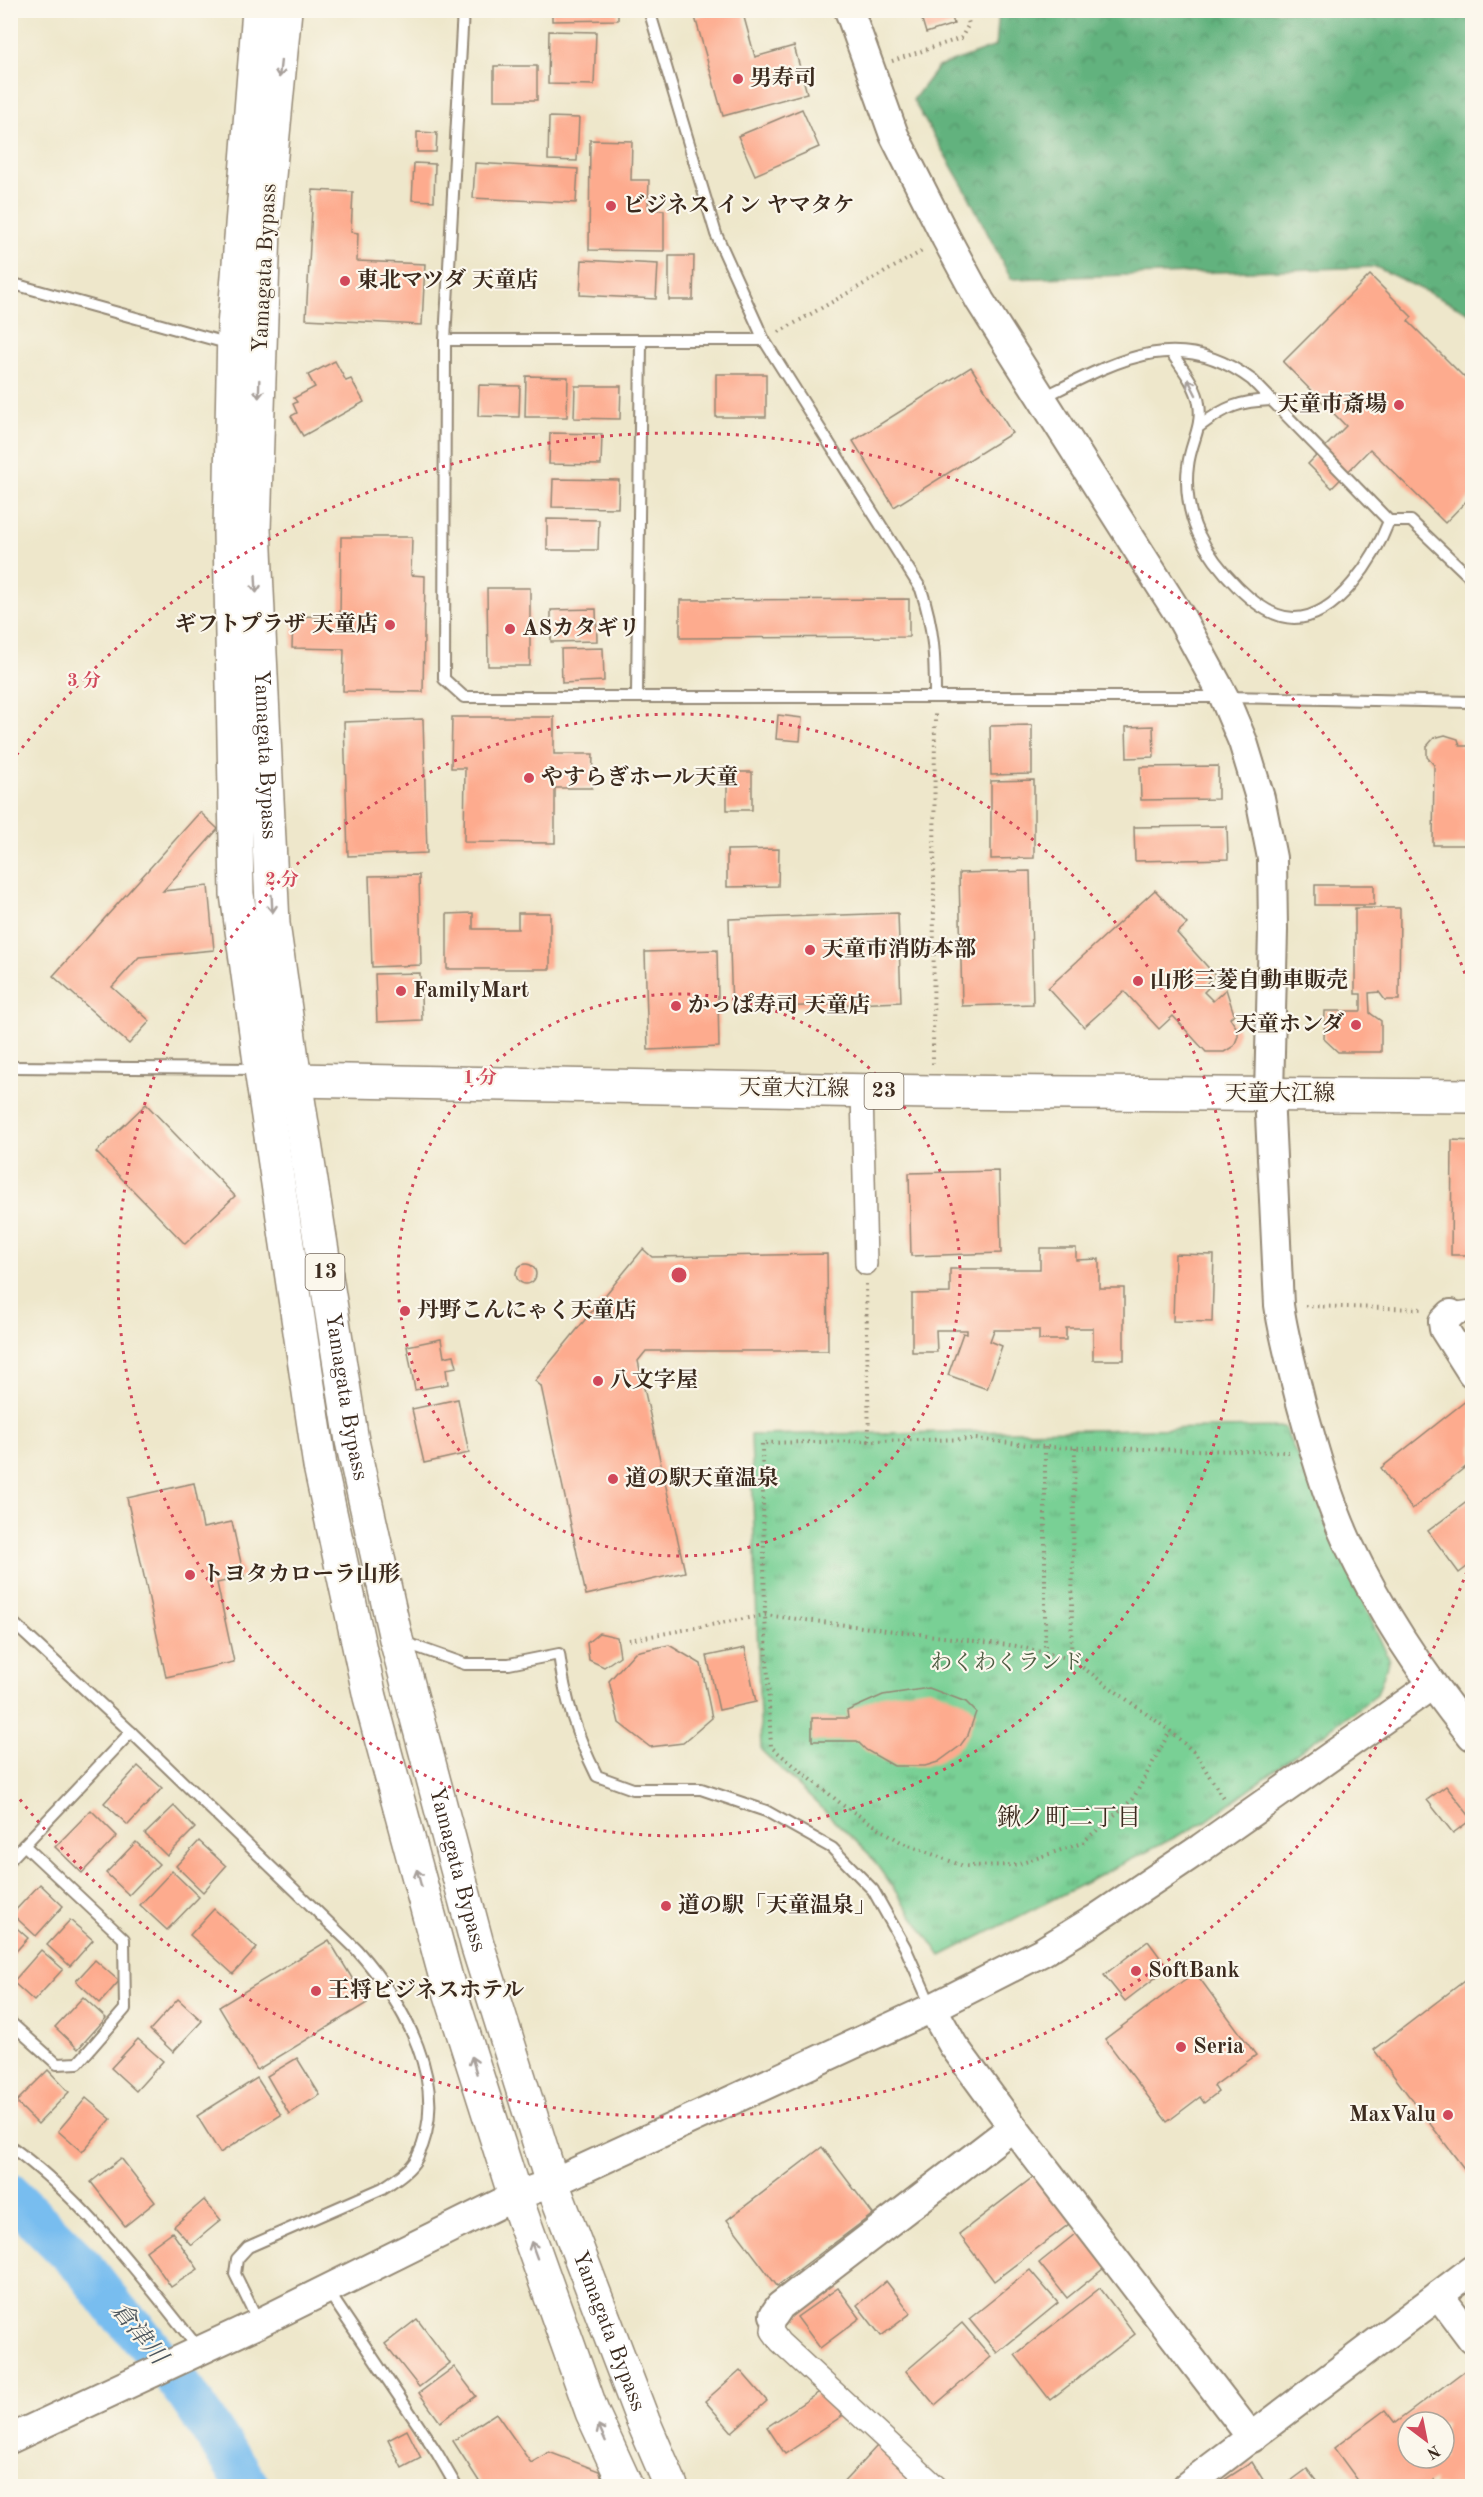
<svg xmlns="http://www.w3.org/2000/svg" width="1483" height="2497" font-family="'Old Standard TT','Noto Serif JP',serif">
	<defs>
		<pattern id="forest-crowns" width="20" height="18" patternUnits="userSpaceOnUse" patternTransform="scale(1.5)"><rect width="20" height="18" fill="#62b27e"/><path d="M2 6a3 3 0 1 1 6 0M12 15a3 3 0 1 1 6 0" fill="none" stroke="#529167"/></pattern>
		<pattern id="park-tufts" width="24" height="20" patternUnits="userSpaceOnUse" patternTransform="scale(1.5)"><rect width="24" height="20" fill="#79d095"/><path d="M3 7l-1-3M5 7V3M7 7l1-3M15 17l-1-3M17 17v-4M19 17l1-3" fill="none" stroke="#64a979"/></pattern>
	</defs>
	<rect width="100%" height="100%" fill="#fbf7ec"/>
	<filter id="ink" filterUnits="userSpaceOnUse"><feTurbulence type="fractalNoise" baseFrequency=".0167" numOctaves="2"/><feDisplacementMap in="SourceGraphic" scale="12" xChannelSelector="R" yChannelSelector="G"/><feConvolveMatrix kernelMatrix="1 2 1 2 8 2 1 2 1" color-interpolation-filters="sRGB"/></filter>
	<filter id="wash" filterUnits="userSpaceOnUse"><feTurbulence type="fractalNoise" baseFrequency=".008" numOctaves="4" result="noise"/><feDisplacementMap in="SourceGraphic" scale="24" xChannelSelector="R" yChannelSelector="G"/><feGaussianBlur stdDeviation="1.35" result="paint"/><feColorMatrix in="noise" values="0 0 0 0 0 0 0 0 0 0 0 0 0 0 0 0 0 1.4 0 .05"/><feComposite in="paint" operator="in"/></filter>
	<g filter="url(#wash)">
		<rect width="100%" height="100%" fill="#eee7cb"/>
		<polygon fill="url(#forest-crowns)" stroke="#4e6e4e" stroke-width="1.5" points="999,11 1472,11 1472,314 1376,267 1011,279 966,191 913,100 938,67 996,46"/>
		<polygon fill="url(#park-tufts)" stroke="#5a7d5a" stroke-width="1.5" points="1284,1427 1389,1659 1377,1694 1205,1822 941,1956 869,1854 761,1750 751,1435"/>
		<g fill="none" stroke-linecap="round" stroke-linejoin="round">
			<polyline stroke="#78bdef" stroke-width="42" points="10,2194 85,2269 118,2312 137,2331 187,2394 249,2486"/>
		</g>
		<g id="blocks">
			<g fill="#fdab8e" fill-rule="evenodd">
				<polygon points="552,10 618,10 618,20 552,21"/>
				<polygon points="719,10 742,10 755,57 794,46 807,93 723,116 695,17"/>
				<polygon points="919,10 950,10 954,24 926,33"/>
				<polygon points="549,31 596,32 594,85 548,84"/>
				<rect x="494" y="66" width="43" height="34"/>
				<polygon points="802,109 819,147 755,175 738,136"/>
				<polygon points="549,117 579,118 577,161 548,160"/>
				<polygon points="417,132 437,133 436,152 417,152"/>
				<polygon points="590,140 632,141 631,180 649,180 648,209 664,210 664,251 589,250"/>
				<polygon points="414,163 435,164 434,201 412,200"/>
				<polygon points="475,163 578,169 576,203 473,198"/>
				<polygon points="313,190 353,192 351,232 358,233 357,261 425,264 422,325 306,319"/>
				<polygon points="669,256 694,256 693,300 669,300"/>
				<polygon points="582,260 658,264 656,299 580,295"/>
				<polygon points="1370,275 1412,317 1408,321 1472,385 1472,495 1445,523 1370,449 1332,488 1308,464 1346,426 1283,362"/>
				<polygon points="335,361 346,381 351,379 364,402 303,436 291,416 297,413 293,404 297,402 294,398 315,387 308,375"/>
				<polygon points="971,367 1012,433 894,507 853,441"/>
				<rect x="716" y="374" width="50" height="43"/>
				<polygon points="526,376 568,377 567,417 525,417"/>
				<polygon points="479,385 520,386 519,417 478,416"/>
				<polygon points="575,386 621,386 620,419 574,418"/>
				<polygon points="550,433 602,434 601,465 549,464"/>
				<polygon points="553,479 619,480 618,508 552,507"/>
				<polygon points="547,519 599,520 598,550 547,550"/>
				<polygon points="341,537 412,537 411,575 425,576 423,692 343,691 344,649 292,648 293,616 340,617"/>
				<polygon points="487,588 530,588 530,666 488,666"/>
				<polygon points="909,599 909,637 680,638 680,600"/>
				<polygon points="596,609 597,641 551,642 551,610"/>
				<polygon points="603,648 604,681 562,683 561,649"/>
				<polygon points="778,715 802,718 800,741 776,739"/>
				<polygon points="452,717 554,717 554,754 593,754 592,788 555,788 555,843 464,842 465,768 451,768"/>
				<polygon points="423,719 427,853 348,856 344,722"/>
				<polygon points="1032,725 1032,774 991,775 990,726"/>
				<polygon points="1153,726 1154,757 1127,758 1126,727"/>
				<polygon points="1445,735 1458,739 1460,746 1472,746 1472,845 1433,845 1434,765 1427,757 1427,746 1434,738"/>
				<polygon points="1218,766 1218,799 1141,800 1140,767"/>
				<rect x="727" y="772" width="25" height="38"/>
				<polygon points="1034,780 1034,858 991,859 991,781"/>
				<polygon points="200,812 218,829 163,891 208,886 214,950 139,957 112,987 150,1021 129,1044 53,976"/>
				<polygon points="1227,826 1228,859 1135,861 1134,827"/>
				<polygon points="779,849 778,886 727,887 727,850"/>
				<polygon points="1030,871 1033,1004 962,1006 959,873"/>
				<polygon points="419,875 421,965 372,967 369,876"/>
				<rect x="1315" y="885" width="59" height="20"/>
				<polygon points="1155,890 1187,924 1177,933 1215,975 1207,983 1210,986 1204,992 1213,1001 1226,989 1234,1014 1230,1018 1238,1030 1238,1036 1234,1046 1224,1052 1206,1052 1173,1016 1159,1029 1124,991 1084,1027 1048,988"/>
				<polygon points="1355,908 1400,908 1399,1000 1385,1000 1379,992 1369,993 1370,1013 1381,1021 1381,1052 1338,1052 1324,1039 1325,1011 1361,1011 1361,994 1355,994"/>
				<polygon points="473,913 473,929 518,929 518,913 550,913 550,969 447,969 447,914"/>
				<polygon points="898,913 901,1002 732,1009 729,919"/>
				<polygon points="717,950 719,1047 648,1050 645,952"/>
				<polygon points="420,973 422,1020 377,1022 375,974"/>
				<polygon points="146,1104 235,1196 185,1244 96,1152"/>
				<polygon points="1452,1140 1472,1141 1472,1255 1451,1255"/>
				<polygon points="999,1171 1001,1253 911,1256 909,1173"/>
				<polygon points="1040,1248 1076,1248 1076,1260 1099,1259 1099,1288 1124,1288 1124,1360 1093,1360 1093,1328 1066,1328 1066,1340 1039,1340 1039,1330 994,1330 990,1341 1002,1346 987,1389 948,1375 963,1333 967,1334 967,1330 936,1330 937,1352 912,1352 912,1294 950,1293 950,1269 1040,1269"/>
				<polygon points="643,1249 652,1257 827,1254 828,1351 646,1351 638,1361 685,1572 586,1595 541,1386 535,1381"/>
				<polygon points="1175,1254 1214,1255 1212,1322 1173,1321"/>
				<circle cx="526" cy="1274" r="10"/>
				<polygon points="441,1339 444,1357 454,1355 457,1367 446,1369 448,1384 415,1390 407,1346"/>
				<polygon points="1472,1396 1472,1462 1412,1509 1381,1468"/>
				<polygon points="458,1399 469,1453 424,1463 412,1409"/>
				<polygon points="194,1483 203,1528 232,1522 244,1577 217,1583 234,1662 166,1677 127,1498"/>
				<polygon points="1472,1498 1472,1563 1459,1573 1428,1531"/>
				<polygon points="599,1633 617,1637 620,1656 604,1667 589,1660 587,1643"/>
				<polygon points="669,1645 701,1664 712,1718 683,1743 650,1747 619,1723 609,1681 635,1652"/>
				<polygon points="745,1648 756,1702 719,1710 707,1656"/>
				<polygon points="929,1688 966,1702 976,1712 968,1735 960,1746 938,1762 925,1766 894,1766 866,1750 857,1741 812,1741 812,1718 848,1718 847,1711 883,1695"/>
				<polygon points="138,1766 162,1788 128,1825 104,1803"/>
				<polygon points="1446,1786 1472,1819 1453,1833 1427,1800"/>
				<polygon points="174,1806 195,1828 167,1856 145,1834"/>
				<polygon points="91,1810 117,1836 82,1873 55,1847"/>
				<polygon points="199,1841 226,1866 203,1892 176,1866"/>
				<polygon points="136,1842 159,1864 129,1895 106,1873"/>
				<polygon points="172,1871 199,1897 167,1930 140,1905"/>
				<polygon points="40,1884 63,1906 36,1936 12,1914"/>
				<polygon points="214,1909 257,1948 233,1974 190,1935"/>
				<polygon points="70,1920 93,1940 70,1966 47,1945"/>
				<polygon points="10,1922 28,1938 10,1958"/>
				<polygon points="329,1940 367,2003 257,2070 219,2007"/>
				<polygon points="1148,1941 1168,1968 1125,2001 1104,1975"/>
				<polygon points="41,1950 63,1969 34,2001 13,1982"/>
				<polygon points="95,1960 119,1981 100,2003 76,1981"/>
				<polygon points="1195,1972 1256,2055 1214,2086 1218,2092 1204,2103 1200,2097 1167,2122 1105,2039"/>
				<polygon points="1472,1975 1472,2179 1374,2050"/>
				<polygon points="83,1997 106,2018 78,2049 55,2027"/>
				<polygon points="178,1999 202,2021 173,2052 150,2030"/>
				<polygon points="138,2039 163,2061 136,2091 111,2068"/>
				<polygon points="10,2048 19,2056 10,2066"/>
				<polygon points="297,2058 320,2095 289,2114 267,2076"/>
				<polygon points="48,2070 69,2092 38,2124 16,2102"/>
				<polygon points="257,2078 281,2115 220,2153 197,2116"/>
				<polygon points="86,2098 111,2119 82,2152 58,2131"/>
				<polygon points="822,2147 873,2214 777,2286 727,2220"/>
				<polygon points="121,2158 155,2202 125,2226 91,2182"/>
				<polygon points="1037,2174 1073,2221 994,2281 959,2234"/>
				<polygon points="204,2200 221,2220 191,2245 174,2226"/>
				<polygon points="1080,2230 1108,2265 1067,2298 1039,2263"/>
				<polygon points="172,2232 198,2269 171,2287 146,2251"/>
				<polygon points="1030,2270 1058,2303 997,2353 969,2319"/>
				<polygon points="886,2281 911,2313 881,2336 857,2305"/>
				<polygon points="838,2288 860,2318 820,2348 797,2317"/>
				<polygon points="1100,2288 1135,2334 1050,2400 1015,2355"/>
				<polygon points="417,2319 450,2363 419,2387 385,2344"/>
				<polygon points="962,2323 991,2357 935,2405 906,2371"/>
				<path d="M 1472,2365 L 1472,2486 L 1463,2486 L 1461,2484 L 1461,2486 L 1433,2486 L 1434,2480 L 1425,2486 L 1362,2486 L 1334,2448 L 1385,2410 L 1395,2423 ZM 1408,2422 L 1444,2422 L 1444,2458 L 1408,2458 Z"/>
				<polygon points="454,2367 476,2396 440,2422 419,2393"/>
				<polygon points="740,2370 767,2401 732,2432 705,2401"/>
				<polygon points="824,2389 842,2416 785,2454 767,2427"/>
				<polygon points="496,2413 531,2463 549,2452 599,2471 606,2486 482,2486 453,2441"/>
				<polygon points="407,2430 421,2458 402,2468 388,2440"/>
				<polygon points="877,2446 922,2486 840,2486"/>
				<polygon points="1252,2462 1265,2483 1259,2486 1224,2486 1221,2482"/>
				<polygon points="1307,2469 1320,2486 1284,2486"/>
			</g>
		</g>
	</g>
	<g filter="url(#ink)">
		<use href="#blocks" fill-opacity="0" stroke="#948874" stroke-width="1.5"/>
		<g fill="none" stroke-linecap="round" stroke-linejoin="round">
			<defs>
				<g id="lane">
					<polyline points="463,10 445,340 444,679 464,697 1224,697 1472,702"/>
					<path d="M 649,10 L 716,234 L 764,340 L 921,589 C 934,629 935,656 935,697"/>
					<polyline points="10,283 230,344"/>
					<polyline points="445,340 764,340"/>
					<path d="M 1171,352 C 1181,367 1197,386 1199,404 C 1203,427 1190,444 1188,466 C 1185,487 1189,514 1198,533 C 1213,564 1257,618 1294,618 C 1338,618 1375,557 1389,521"/>
					<path d="M 1042,398 C 1114,362 1178,324 1252,380 L 1389,521 L 1411,521 L 1472,579"/>
					<path d="M 1200,426 C 1225,407 1240,401 1271,400"/>
					<polyline points="637,695 641,341"/>
					<polyline points="10,1067 257,1069"/>
					<path d="M 10,1620 L 131,1732 L 356,1949 C 403,2002 453,2086 417,2158 C 410,2171 395,2180 383,2188 L 248,2247 L 237,2259 L 235,2274 L 259,2323"/>
					<path d="M 403,1642 L 465,1664 L 509,1664 L 559,1654 C 565,1700 576,1734 597,1776 L 633,1789 L 701,1789 L 766,1811 L 832,1848 L 873,1890 L 905,1947 L 932,2008"/>
					<polyline points="10,1860 131,1732"/>
					<polyline points="10,2022 57,2064 78,2063 125,2009 124,1939 24,1845"/>
					<path d="M 10,2146 C 86,2201 142,2278 200,2350"/>
					<polyline points="328,2291 437,2453 456,2486"/>
				</g>
				<g id="street">
					<polyline points="862,1091 866,1264"/>
					<polyline points="1451,1314 1472,1311"/>
					<polyline points="774,2315 772,2331 780,2342 936,2486"/>
				</g>
				<g id="secondary">
					<path d="M 849,10 L 894,135 L 946,238 L 980,301 L 1180,616 L 1224,697 L 1243,742 L 1260,798 L 1272,858 L 1273,930 L 1269,1094 L 1279,1305 C 1284,1339 1293,1370 1301,1403 C 1314,1450 1327,1497 1347,1541 C 1380,1611 1424,1677 1472,1736"/>
					<polyline points="1451,1314 1443,1322 1444,1329 1472,1373"/>
					<polyline points="932,2008 953,2045 1013,2127 1252,2438"/>
					<polyline points="1439,2295 1472,2339"/>
					<polyline points="774,2315 780,2306 1013,2127"/>
					<polyline points="10,2439 259,2323 515,2196 552,2183 932,2008 1042,1952 1094,1920 1201,1848 1432,1685"/>
					<polyline points="1187,2486 1472,2270"/>
				</g>
				<polyline id="primary" points="295,1080 932,1092 1472,1096"/>
				<g id="highway">
					<polyline points="259,10 234,327 230,532 237,894 261,1069 320,1466 370,1697 447,1982 515,2196 592,2412 626,2486"/>
					<path id="s1" d="M 285,10 L 264,228 L 254,529 L 273,924 L 295,1080 L 352,1441 L 396,1639 L 477,1944 L 552,2183 L 643,2421 L 671,2486"/>
				</g>
			</defs>
			<use href="#lane" stroke="#948874" stroke-width="14"/>
			<use href="#street" stroke="#948874" stroke-width="24"/>
			<use href="#secondary" stroke="#948874" stroke-width="32"/>
			<use href="#primary" stroke="#948874" stroke-width="36"/>
			<use href="#highway" stroke="#948874" stroke-width="36"/>
			<g stroke="#948874" stroke-width="4" stroke-dasharray="1.5 4.5" stroke-linecap="butt">
				<polyline points="892,61 961,38 969,24 965,10"/>
				<polyline points="779,332 924,250"/>
				<polyline points="933,1064 935,712"/>
				<polyline points="866,1284 869,1441 976,1439 1045,1447 1289,1452"/>
				<polyline points="1305,1306 1424,1309"/>
				<polyline points="869,1441 762,1443 765,1615 771,1747 844,1806 901,1842 963,1866 1016,1865 1082,1843 1133,1799 1170,1731"/>
				<polyline points="1045,1447 1045,1652"/>
				<polyline points="629,1640 765,1615 1016,1646 1071,1659 1170,1731 1195,1753 1225,1801"/>
				<polyline points="1071,1659 1075,1448"/>
			</g>
			<use href="#lane" stroke="#fff" stroke-width="10"/>
			<use href="#street" stroke="#fff" stroke-width="21"/>
			<use href="#secondary" stroke="#fff" stroke-width="28"/>
			<use href="#primary" stroke="#fff" stroke-width="33"/>
			<use href="#highway" stroke="#fff" stroke-width="33"/>
		</g>
		<defs><path id="oneway-shaft" d="M-6 0H5M1.5-3L5.5 0L1.5 3" fill="none" stroke-width="1.6" stroke-linecap="round" stroke-linejoin="round" transform="scale(1.5)"/></defs>
		<g stroke="#a79f9a">
			<use href="#oneway-shaft" transform="translate(280 69) rotate(96)"/>
			<use href="#oneway-shaft" transform="translate(1192 387) rotate(-117)"/>
			<use href="#oneway-shaft" transform="translate(259 389) rotate(92)"/>
			<use href="#oneway-shaft" transform="translate(256 584) rotate(87)"/>
			<use href="#oneway-shaft" transform="translate(272 904) rotate(87)"/>
			<use href="#oneway-shaft" transform="translate(419 1878) rotate(-105)"/>
			<use href="#oneway-shaft" transform="translate(474 2065) rotate(-107)"/>
			<use href="#oneway-shaft" transform="translate(534 2250) rotate(-110)"/>
			<use href="#oneway-shaft" transform="translate(602 2433) rotate(-114)"/>
		</g>
	</g>
	<g fill="none" stroke="#d1495b" stroke-width="3" stroke-dasharray="3 6">
		<circle cx="679" cy="1275" r="281"/>
		<circle cx="679" cy="1275" r="561"/>
		<path d="M1470 1563A842 842 0 0 1 11 1788M11 762A842 842 0 0 1 1470 987"/>
	</g>
	<g fill="#d1495b" stroke="#fbf7ec" stroke-width="2">
		<circle cx="738" cy="79" r="6"/>
		<circle cx="611" cy="206" r="6"/>
		<circle cx="345" cy="281" r="6"/>
		<circle cx="1399" cy="405" r="6"/>
		<circle cx="390" cy="625" r="6"/>
		<circle cx="510" cy="629" r="6"/>
		<circle cx="529" cy="778" r="6"/>
		<circle cx="810" cy="950" r="6"/>
		<circle cx="1138" cy="981" r="6"/>
		<circle cx="401" cy="991" r="6"/>
		<circle cx="676" cy="1006" r="6"/>
		<circle cx="1356" cy="1025" r="6"/>
		<circle cx="405" cy="1311" r="6"/>
		<circle cx="598" cy="1381" r="6"/>
		<circle cx="613" cy="1479" r="6"/>
		<circle cx="190" cy="1575" r="6"/>
		<circle cx="666" cy="1906" r="6"/>
		<circle cx="1136" cy="1971" r="6"/>
		<circle cx="316" cy="1991" r="6"/>
		<circle cx="1181" cy="2047" r="6"/>
		<circle cx="1448" cy="2115" r="6"/>
	</g>
	<g text-anchor="middle" dominant-baseline="central" stroke-width="4.5" stroke-linejoin="round" paint-order="stroke">
		<g fill="#fbf7ec" stroke="#75685c" stroke-width="1.5">
			<rect x="864.5" y="1073" width="39" height="36" rx="4.5"/>
			<rect x="305.5" y="1254" width="39" height="36" rx="4.5"/>
		</g>
		<g font-size="21" font-weight="bold" fill="#3b2a1e">
			<text x="884" y="1091">23</text>
			<text x="325" y="1272">13</text>
		</g>
		<g font-size="22" font-weight="bold" fill="#3b2a1e" stroke="#fbf7ec" text-anchor="start">
			<text x="750" y="79">男寿司</text>
			<text x="623" y="206">ビジネス イン ヤマタケ</text>
			<text x="357" y="281">東北マツダ 天童店</text>
			<text x="1387" y="405" text-anchor="end">天童市斎場</text>
			<text x="378" y="625" text-anchor="end">ギフトプラザ 天童店</text>
			<text x="522" y="629">ASカタギリ</text>
			<text x="541" y="778">やすらぎホール天童</text>
			<text x="822" y="950">天童市消防本部</text>
			<text x="1150" y="981">山形三菱自動車販売</text>
			<text x="413" y="991">FamilyMart</text>
			<text x="688" y="1006">かっぱ寿司 天童店</text>
			<text x="1344" y="1025" text-anchor="end">天童ホンダ</text>
			<text x="417" y="1311">丹野こんにゃく天童店</text>
			<text x="610" y="1381">八文字屋</text>
			<text x="625" y="1479">道の駅天童温泉</text>
			<text x="202" y="1575">トヨタカローラ山形</text>
			<text x="678" y="1906">道の駅「天童温泉」</text>
			<text x="1148" y="1971">SoftBank</text>
			<text x="328" y="1991">王将ビジネスホテル</text>
			<text x="1193" y="2047">Seria</text>
			<text x="1436" y="2115" text-anchor="end">MaxValu</text>
		</g>
		<g font-size="22" fill="#3b2a1e" stroke="#fbf7ec">
			<text transform="translate(265 268) rotate(-87)">Yamagata Bypass</text>
			<text stroke="none"><textPath href="#s1" startOffset="746">Yamagata Bypass</textPath></text>
			<text transform="translate(794 1089) rotate(1)">天童大江線</text>
			<text x="1280" y="1094">天童大江線</text>
			<text stroke="none"><textPath href="#s1" startOffset="1394">Yamagata Bypass</textPath></text>
			<text stroke="none"><textPath href="#s1" startOffset="1880">Yamagata Bypass</textPath></text>
			<text stroke="none"><textPath href="#s1" startOffset="2366">Yamagata Bypass</textPath></text>
		</g>
		<g font-size="22" fill="#4e5c42" stroke="#fbf7ec">
			<text x="1007" y="1663">わくわくランド</text>
		</g>
		<g font-size="24" fill="#3b2a1e" stroke="#fbf7ec">
			<text x="1069" y="1819">鍬ノ町二丁目</text>
		</g>
		<g font-size="24" font-style="italic" fill="#4d565d" stroke="#fbf7ec">
			<text transform="translate(138 2334) rotate(51)">倉津川</text>
		</g>
	</g>
	<circle cx="679" cy="1275" r="9" fill="#d1495b" stroke="#fbf7ec" stroke-width="3"/>
	<g font-size="18" text-anchor="middle" font-weight="bold" fill="#d1495b" stroke="#fbf7ec" stroke-width="4.5" stroke-linejoin="round" paint-order="stroke">
		<text x="84" y="686">3 分</text>
		<text x="282" y="885">2 分</text>
		<text x="480" y="1083">1 分</text>
	</g>
	<rect width="1483" height="2497" fill="none" stroke="#fbf7ec" stroke-width="36"/>
	<g transform="translate(1426 2440) rotate(148)"><circle r="28" fill="#fbf7ec" stroke="#aea59a" stroke-width="1.5"/>
	<path d="M0-4.5L10 22L0 15L-10 22Z" fill="#d1495b"/>
	<text y="-9" font-size="16" font-weight="bold" text-anchor="middle" fill="#3b2a1e">N</text>
	</g>
</svg>
